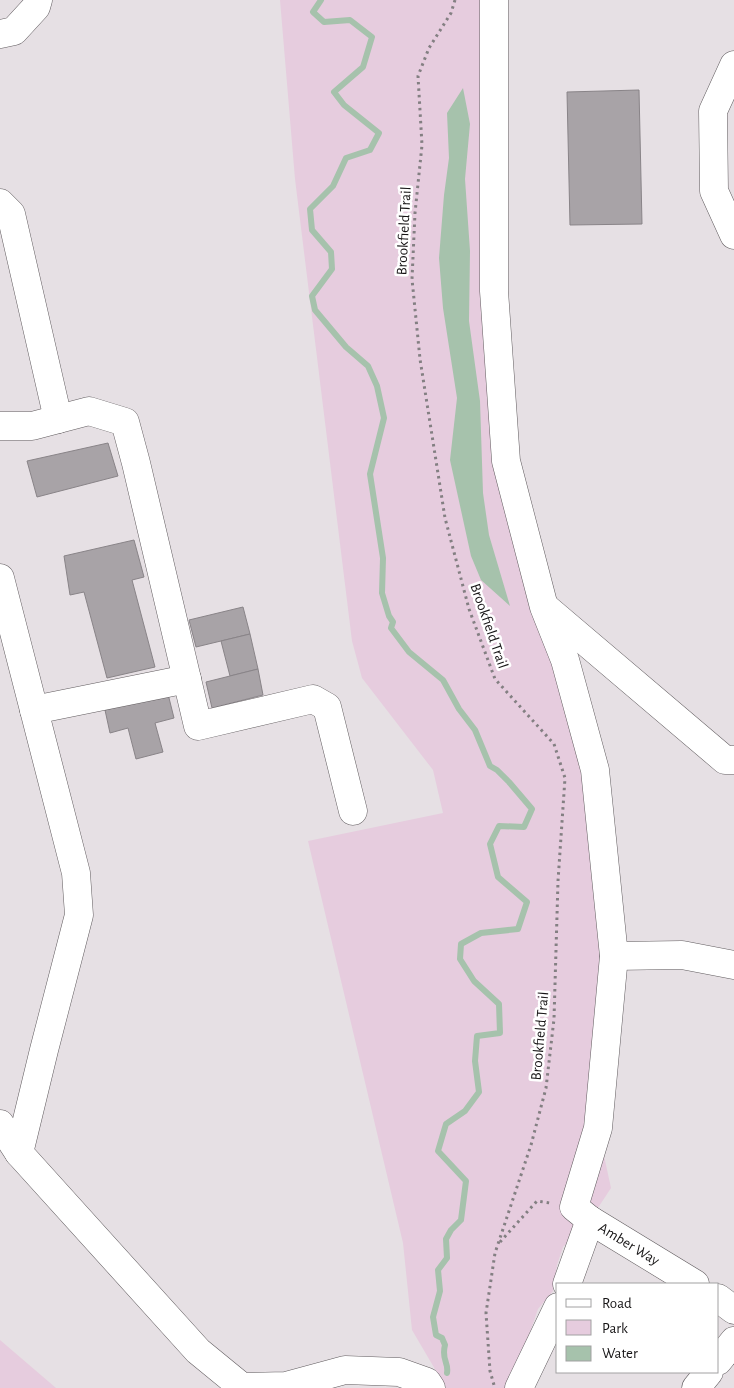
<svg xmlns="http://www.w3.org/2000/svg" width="734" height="1388" font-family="'Alegreya Sans',sans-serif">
	<rect width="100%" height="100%" fill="#e6e0e4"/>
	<g fill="#e6ccde">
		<polygon points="280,0 494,0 506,461 565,660 614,956 598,1128 611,1188 590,1220 563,1247 557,1265 553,1291 538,1309 513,1382 515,1388 446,1388 412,1330 403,1243 308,841 443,813 433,770 362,678 352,641 295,179"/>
		<polygon points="0,1340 56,1388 0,1388"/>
	</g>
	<polygon fill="#a6c2ac" points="463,88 470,124 465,179 470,251 469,321 480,401 483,493 489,535 510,606 481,580 471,556 450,460 457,398 443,308 439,258 444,195 449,158 447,113"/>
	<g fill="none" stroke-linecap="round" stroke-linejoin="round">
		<path stroke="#a6c2ac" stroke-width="6" d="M 321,0 L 313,12 L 324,22 L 350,20 L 372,37 L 363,67 L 334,92 L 344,105 L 379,133 L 370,150 L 346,158 L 333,186 L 310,209 L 312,230 L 331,252 L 332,269 L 312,296 L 315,310 L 346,347 L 368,366 L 377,386 L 384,418 L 370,474 L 383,558 L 382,593 L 389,616 L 393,622 L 391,628 L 409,652 L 443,680 L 459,709 L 475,730 L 490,766 L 497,770 L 509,782 L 532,809 L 524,827 L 499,826 L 490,844 L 498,877 L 527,902 L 518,929 L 481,933 L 461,944 L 460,959 L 474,981 L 499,1004 L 500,1033 L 477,1036 L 475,1061 L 479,1092 L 465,1111 L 446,1124 L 438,1151 L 466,1181 L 461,1220 L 451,1230 L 446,1239 L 447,1258 L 438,1270 L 440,1291 L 433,1317 L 436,1335 L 442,1338 L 445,1345 C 441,1360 449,1362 447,1373"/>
	</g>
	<g fill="#a8a3a7" stroke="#898488">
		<polygon points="639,90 642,224 570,225 567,92"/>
		<polygon points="108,443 118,476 37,497 27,461"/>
		<polygon points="134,540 144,577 132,580 155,667 107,678 84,592 70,595 64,556"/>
		<polygon points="243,607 250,634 196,647 189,620"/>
		<polygon points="250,634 258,669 230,676 221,641"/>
		<polygon points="258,669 263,695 212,708 206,682"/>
		<polygon points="168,694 174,718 155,723 163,752 136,759 128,728 110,733 105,710"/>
	</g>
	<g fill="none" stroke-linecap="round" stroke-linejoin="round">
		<defs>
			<g id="minor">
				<path id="s1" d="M 494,0 L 494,291 L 506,461 L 544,607 L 565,660 L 595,770 L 614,956 L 598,1128 L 574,1207 L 590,1220 L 695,1284"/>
				<polyline points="0,34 14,31 36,7 38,0"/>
				<polyline points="734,65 713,111 714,191 734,235"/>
				<polyline points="0,203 11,214 58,419"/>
				<polyline points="0,426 32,426 89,411 125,422 136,463 198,726 313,699 327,707 353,811"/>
				<polyline points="0,578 76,873 79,915 44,1050 19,1153 198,1351 242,1387 286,1386 345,1370 399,1372 427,1382 431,1388"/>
				<polyline points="546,608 725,760 734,760"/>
				<polyline points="34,710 187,679"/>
				<polyline points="614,956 682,955 734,965"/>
				<polyline points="0,1124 19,1153"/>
				<polyline points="567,1284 590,1220"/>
				<polyline points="718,1298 734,1310"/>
				<polyline points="718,1361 734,1341"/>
				<polyline points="519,1388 558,1307"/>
				<polyline points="696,1388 709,1372"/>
			</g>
		</defs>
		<use href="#minor" stroke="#615c5f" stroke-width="29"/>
		<g stroke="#837f82" stroke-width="3" stroke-dasharray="2.5 4" stroke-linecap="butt">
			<polyline points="455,0 451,13 429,48 418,76 422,145 415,213 412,279 420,359 445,518 469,609 495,679 554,744 565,778 558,881 554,1019 546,1088 531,1145 495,1253 486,1313 490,1371 494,1385"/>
			<polyline points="500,1242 537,1201 550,1203"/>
		</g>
		<use href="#minor" stroke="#fff" stroke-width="28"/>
	</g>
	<g text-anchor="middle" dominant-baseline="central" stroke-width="5" stroke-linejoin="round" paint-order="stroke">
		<g font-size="15" fill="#171516" stroke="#fff">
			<text transform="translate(404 231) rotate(-87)">Brookfield Trail</text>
			<text transform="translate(489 626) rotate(71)">Brookfield Trail</text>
			<text transform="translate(540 1036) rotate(-85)">Brookfield Trail</text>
			<text stroke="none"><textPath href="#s1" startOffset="1292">Amber Way</textPath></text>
		</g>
	</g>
	<rect x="556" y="1283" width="162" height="90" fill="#ffffff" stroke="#a2a1a2"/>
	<rect x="566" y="1299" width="25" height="8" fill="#ffffff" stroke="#a2a1a2"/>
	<text x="602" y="1308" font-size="15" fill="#171516">Road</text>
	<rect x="566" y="1320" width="25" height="15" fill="#e6ccde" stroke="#a2a1a2"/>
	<text x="602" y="1333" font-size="15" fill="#171516">Park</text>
	<rect x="566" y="1346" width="25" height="15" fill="#a6c2ac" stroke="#a2a1a2"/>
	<text x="602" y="1358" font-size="15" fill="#171516">Water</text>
</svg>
